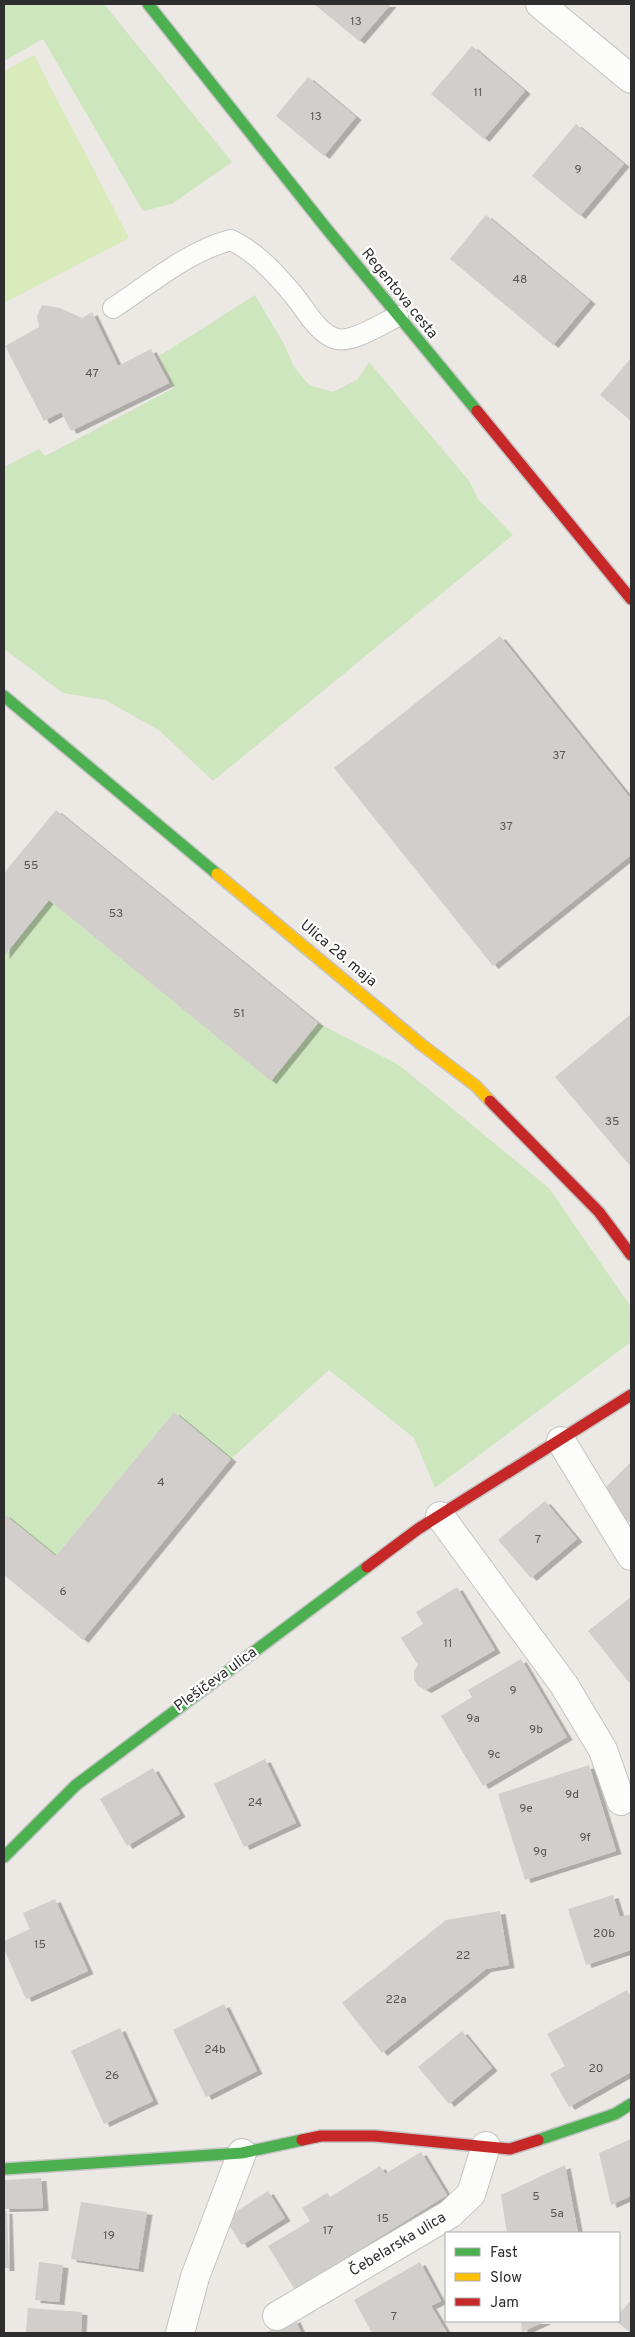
<svg xmlns="http://www.w3.org/2000/svg" width="635" height="2337" font-family="Overpass,sans-serif">
	<defs>
		<filter id="shadow"><feDropShadow dx="5.5" dy="3" stdDeviation="0" flood-color="#0004"/></filter>
	</defs>
	<rect width="100%" height="100%" fill="#ece8e4"/>
	<g fill="#cee6be">
		<polygon points="4,4 104,4 232,162 172,204 143,211 43,39 4,61"/>
		<polygon points="255,295 284,344 294,367 309,385 333,392 358,379 369,362 470,482 478,499 513,535 213,781 160,731 105,700 63,693 4,649 4,467 39,449 45,456 174,388 159,356"/>
		<polygon points="49,900 271,1080 318,1023 399,1065 549,1188 631,1307 631,1342 435,1488 414,1438 329,1370 231,1459 174,1412 56,1556 4,1514 4,956"/>
	</g>
	<polygon fill="#d9eabb" points="34,55 129,238 4,303 4,71"/>
	<g fill="#d1cecb" filter="url(#shadow)">
		<polygon points="314,4 391,4 359,41"/>
		<polygon points="472,46 525,91 484,139 431,94"/>
		<polygon points="308,77 356,117 324,156 276,116"/>
		<polygon points="576,124 624,164 580,216 532,176"/>
		<polygon points="486,215 590,301 553,345 450,259"/>
		<polygon points="42,305 60,308 82,318 92,312 118,366 151,349 169,383 71,431 61,412 44,421 5,346 39,327 37,316"/>
		<polygon points="631,358 631,421 600,395"/>
		<polygon points="500,636 631,799 631,855 493,966 334,768"/>
		<polygon points="56,810 318,1023 271,1081 49,900 4,956 4,873"/>
		<polygon points="631,1014 631,1167 555,1077"/>
		<polygon points="174,1412 231,1459 83,1640 4,1575 4,1514 56,1556"/>
		<polygon points="631,1462 631,1524 600,1493"/>
		<polygon points="545,1501 577,1539 531,1578 498,1540"/>
		<polygon points="457,1587 495,1650 426,1690 418,1686 414,1679 414,1671 418,1665 401,1638 423,1624 416,1612"/>
		<polygon points="631,1597 631,1685 588,1631"/>
		<polygon points="521,1659 567,1737 483,1786 441,1716 472,1697 468,1690"/>
		<polygon points="265,1759 296,1823 244,1847 214,1784"/>
		<polygon points="589,1765 616,1851 525,1880 498,1794"/>
		<polygon points="153,1768 180,1814 127,1846 100,1799"/>
		<polygon points="613,1895 620,1917 631,1914 631,1950 586,1965 568,1909"/>
		<polygon points="55,1899 88,1971 26,1999 4,1949 4,1941 30,1929 23,1913"/>
		<polygon points="500,1911 509,1965 486,1969 382,2053 342,2003 446,1920"/>
		<polygon points="627,1990 631,1998 631,2072 569,2107 550,2074 565,2066 547,2034"/>
		<polygon points="224,2004 257,2071 206,2097 173,2030"/>
		<polygon points="120,2028 153,2101 104,2124 71,2051"/>
		<polygon points="462,2031 492,2068 449,2104 418,2067"/>
		<polygon points="631,2139 631,2196 611,2205 599,2153"/>
		<polygon points="421,2152 447,2195 295,2290 268,2246 310,2221 302,2208 327,2193 330,2197 380,2166 385,2174"/>
		<polygon points="565,2165 578,2233 507,2233 501,2195"/>
		<polygon points="41,2178 43,2208 4,2209 4,2180"/>
		<polygon points="268,2191 285,2218 242,2245 225,2219"/>
		<polygon points="81,2202 147,2212 138,2269 71,2259"/>
		<polygon points="4,2211 7,2211 9,2268 4,2268"/>
		<polygon points="39,2262 63,2265 59,2302 35,2300"/>
		<polygon points="420,2262 441,2301 431,2306 447,2333 372,2333 354,2300"/>
		<polygon points="631,2300 631,2333 616,2321 619,2321 619,2314"/>
		<polygon points="28,2308 82,2312 81,2333 26,2333"/>
		<polygon points="295,2319 301,2333 264,2333"/>
		<polygon points="521,2321 546,2321 522,2332"/>
	</g>
	<g fill="none" stroke-linecap="round" stroke-linejoin="round">
		<defs>
			<path id="lane" d="M 113,308 C 150,284 188,251 231,240 C 256,252 274,272 292,293 C 305,308 317,334 337,339 C 353,343 383,323 398,316"/>
			<g id="street">
				<polyline points="540,4 631,79"/>
				<polyline points="561,1441 631,1556"/>
				<polyline points="440,1516 564,1685 603,1750 621,1801"/>
				<polyline points="277,2316 450,2214 471,2194 486,2146"/>
				<polyline points="180,2333 195,2277 242,2153"/>
			</g>
			<g id="fast">
				<polyline points="148,4 326,228 477,411"/>
				<polyline points="4,696 217,874"/>
				<polyline points="4,1857 76,1785 367,1567"/>
				<polyline points="538,2140 615,2114 631,2104"/>
				<polyline points="4,2169 242,2153 302,2140"/>
			</g>
			<polyline id="slow" points="217,874 422,1045 476,1086 490,1101"/>
			<g id="jam">
				<polyline points="477,411 631,599"/>
				<polyline points="490,1101 599,1212 631,1255"/>
				<polyline points="367,1567 418,1529 631,1395"/>
				<polyline points="302,2140 321,2136 375,2136 510,2149 538,2140"/>
			</g>
		</defs>
		<use href="#lane" stroke="#c5c4c5" stroke-width="22"/>
		<use href="#street" stroke="#c5c4c5" stroke-width="30"/>
		<use href="#fast" stroke="#c5c4c5" stroke-width="14"/>
		<use href="#slow" stroke="#c5c4c5" stroke-width="14"/>
		<use href="#jam" stroke="#c5c4c5" stroke-width="14"/>
		<use href="#lane" stroke="#fcfcfb" stroke-width="20"/>
		<use href="#street" stroke="#fcfcfb" stroke-width="28"/>
		<use href="#fast" stroke="#4caf50" stroke-width="11"/>
		<use href="#slow" stroke="#ffc107" stroke-width="11"/>
		<use href="#jam" stroke="#c62828" stroke-width="11"/>
	</g>
	<g text-anchor="middle" dominant-baseline="central" stroke-width="4.5" stroke-linejoin="round" paint-order="stroke">
		<g font-size="12" fill="#585857">
			<text x="356" y="22">13</text>
			<text x="478" y="93">11</text>
			<text x="316" y="117">13</text>
			<text x="578" y="170">9</text>
			<text x="520" y="280">48</text>
			<text x="92" y="374">47</text>
			<text x="559" y="756">37</text>
			<text x="506" y="827">37</text>
			<text x="31" y="866">55</text>
			<text x="116" y="914">53</text>
			<text x="239" y="1014">51</text>
			<text x="612" y="1122">35</text>
			<text x="161" y="1483">4</text>
			<text x="538" y="1540">7</text>
			<text x="63" y="1592">6</text>
			<text x="448" y="1644">11</text>
			<text x="513" y="1691">9</text>
			<text x="473" y="1719">9a</text>
			<text x="536" y="1730">9b</text>
			<text x="494" y="1755">9c</text>
			<text x="572" y="1795">9d</text>
			<text x="255" y="1803">24</text>
			<text x="526" y="1809">9e</text>
			<text x="585" y="1838">9f</text>
			<text x="540" y="1852">9g</text>
			<text x="604" y="1934">20b</text>
			<text x="40" y="1945">15</text>
			<text x="463" y="1956">22</text>
			<text x="396" y="2000">22a</text>
			<text x="215" y="2050">24b</text>
			<text x="596" y="2069">20</text>
			<text x="112" y="2076">26</text>
			<text x="536" y="2197">5</text>
			<text x="557" y="2214">5a</text>
			<text x="383" y="2219">15</text>
			<text x="328" y="2231">17</text>
			<text x="109" y="2236">19</text>
			<text x="394" y="2317">7</text>
		</g>
		<g font-size="15" fill="#2e2e2e" stroke="#fff">
			<text transform="translate(399 294) rotate(51)">Regentova cesta</text>
			<text transform="translate(338 954) rotate(40)">Ulica 28. maja</text>
			<text transform="translate(216 1680) rotate(-36)">Plešičeva ulica</text>
			<text transform="translate(398 2245) rotate(-31)">Čebelarska ulica</text>
		</g>
	</g>
	<rect width="635" height="2337" fill="none" stroke="#2e2e2e" stroke-width="10"/>
	<rect x="445" y="2232" width="175" height="90" fill="#ffffff" stroke="#ababab"/>
	<rect x="455" y="2248" width="25" height="8" fill="#4caf50" stroke="#ababab"/>
	<text x="490" y="2257" font-size="15" fill="#2e2e2e">Fast</text>
	<rect x="455" y="2273" width="25" height="8" fill="#ffc107" stroke="#ababab"/>
	<text x="490" y="2282" font-size="15" fill="#2e2e2e">Slow</text>
	<rect x="455" y="2298" width="25" height="8" fill="#c62828" stroke="#ababab"/>
	<text x="490" y="2307" font-size="15" fill="#2e2e2e">Jam</text>
</svg>
